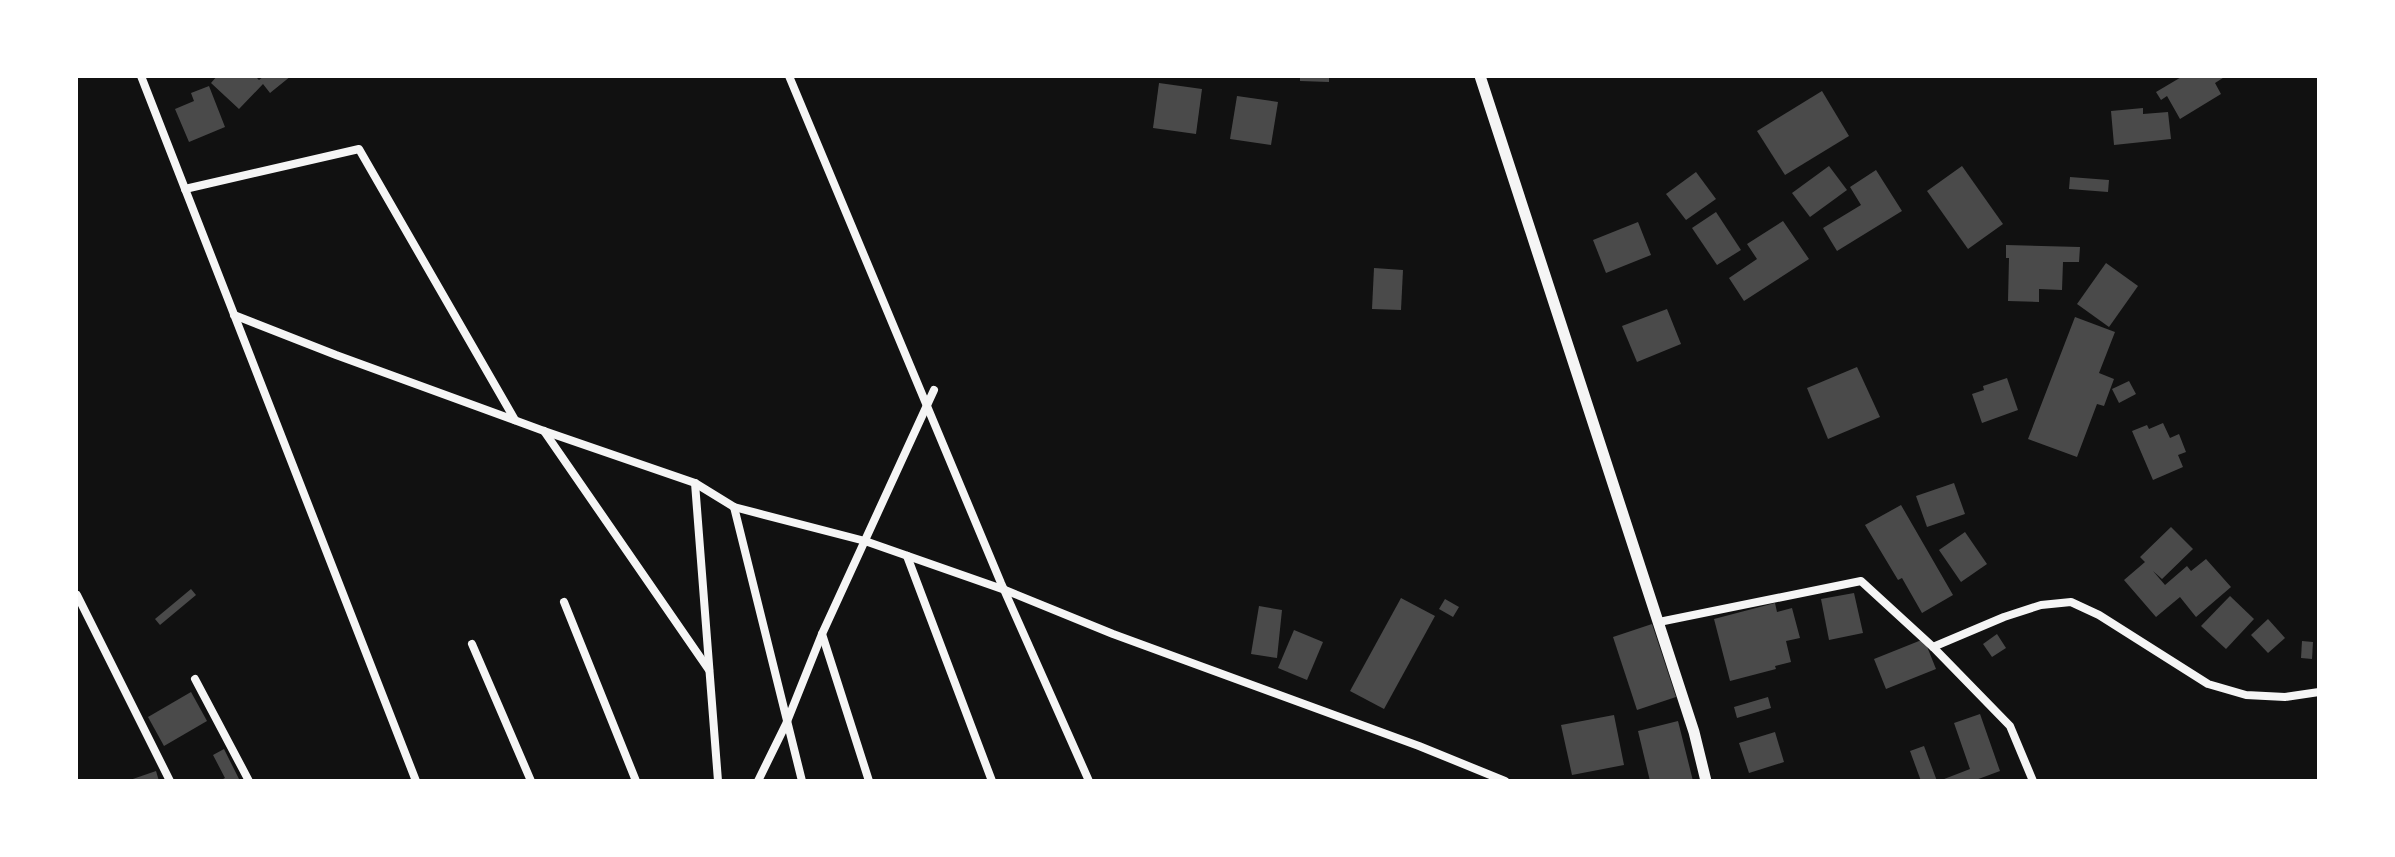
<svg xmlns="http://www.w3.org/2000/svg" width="2395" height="857" font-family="'Golos Text',sans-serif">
	<rect width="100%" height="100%" fill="#111"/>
	<g fill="#4a4a4a">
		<polygon points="217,76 255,76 259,80 264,76 291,76 270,93 263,84 239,109 211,83"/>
		<polygon points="1300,76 1329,76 1329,82 1300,81"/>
		<polygon points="2183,76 2226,76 2215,83 2221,94 2180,119 2167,96 2161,100 2156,92"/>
		<polygon points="1159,83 1202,89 1196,134 1153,128"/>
		<polygon points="209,86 225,127 189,142 175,109 194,101 191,93"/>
		<polygon points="1822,91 1849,136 1785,175 1757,131"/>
		<polygon points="1237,96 1278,102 1271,145 1230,139"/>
		<polygon points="2143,108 2143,114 2168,112 2171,139 2114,145 2111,111"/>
		<polygon points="1829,166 1847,190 1810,217 1792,193"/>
		<polygon points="1962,166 2003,224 1968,249 1927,191"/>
		<polygon points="1876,170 1902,211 1837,251 1823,228 1861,205 1850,187"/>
		<polygon points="1696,172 1716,199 1686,220 1666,194"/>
		<polygon points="2070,177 2109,180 2108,192 2069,189"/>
		<polygon points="1716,212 1741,250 1717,265 1692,228"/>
		<polygon points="1783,221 1809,259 1744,301 1729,278 1757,259 1747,244"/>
		<polygon points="1638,222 1651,255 1606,273 1593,240"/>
		<polygon points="2006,245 2080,247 2079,262 2063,262 2062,290 2039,289 2039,302 2008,301 2009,258 2006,258"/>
		<polygon points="2106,263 2138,286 2109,327 2077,304"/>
		<polygon points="1374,268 1403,270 1401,310 1372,309"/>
		<polygon points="1667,309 1681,344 1637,362 1622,326"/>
		<polygon points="2075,317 2115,332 2099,373 2114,379 2104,406 2097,404 2077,457 2028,439"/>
		<polygon points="1857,367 1880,417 1828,439 1807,388"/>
		<polygon points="2007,378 2018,410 1982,423 1972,394 1984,390 1983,386"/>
		<polygon points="2129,381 2136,394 2119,403 2112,389"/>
		<polygon points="2163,423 2170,438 2179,434 2186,452 2178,455 2183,467 2153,480 2132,431 2147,425 2149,429"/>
		<polygon points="1954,483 1965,514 1927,527 1916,496"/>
		<polygon points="1901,505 1953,595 1922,613 1902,578 1898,580 1865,525"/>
		<polygon points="2171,527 2193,549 2162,579 2153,571 2165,585 2187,566 2191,571 2206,559 2231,587 2196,617 2180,597 2156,617 2124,580 2145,562 2140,557"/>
		<polygon points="1965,532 1987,564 1961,582 1939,550"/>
		<polygon points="191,589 196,595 160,625 155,619"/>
		<polygon points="1854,593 1863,633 1829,640 1821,599"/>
		<polygon points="2230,596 2254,619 2226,649 2201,626"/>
		<polygon points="1401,598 1435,616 1384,709 1350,691"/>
		<polygon points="1445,599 1459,607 1453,617 1439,609"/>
		<polygon points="1775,603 1777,612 1792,608 1800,638 1786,641 1791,662 1775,666 1776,669 1730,681 1714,619"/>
		<polygon points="1259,606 1282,610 1277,658 1251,654"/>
		<polygon points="2268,619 2285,638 2268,653 2251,635"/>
		<polygon points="1652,624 1676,697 1637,710 1613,637"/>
		<polygon points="1294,630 1323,642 1307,680 1278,668"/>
		<polygon points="1997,634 2006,648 1992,657 1983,644"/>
		<polygon points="1924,639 1936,669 1886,689 1874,659"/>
		<polygon points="2302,641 2313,642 2312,659 2301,658"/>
		<polygon points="191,692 207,721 164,746 148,717"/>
		<polygon points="1768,697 1771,708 1737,718 1734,707"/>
		<polygon points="1980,714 2000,771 1973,781 1939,781 1970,769 1954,723"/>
		<polygon points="1614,715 1624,765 1572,775 1561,725"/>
		<polygon points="1678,721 1693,781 1650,781 1638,731"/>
		<polygon points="1775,732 1784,762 1749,773 1739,743"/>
		<polygon points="1924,746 1937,781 1921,781 1910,751"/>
		<polygon points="224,749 240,781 219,781 225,778 213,755"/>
		<polygon points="156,771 159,781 127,781"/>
	</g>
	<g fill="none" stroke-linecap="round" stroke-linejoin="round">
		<g stroke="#f5f5f5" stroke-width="8">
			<polyline points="141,76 416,781"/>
			<polyline points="789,76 1001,583 1089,781"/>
			<polyline points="185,189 359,149 515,420"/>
			<polyline points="234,315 336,355 544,431 695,483 734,507 865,541 1005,590 1113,634 1419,746 1505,781"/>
			<polyline points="544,431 709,670"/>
			<polyline points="695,483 718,781"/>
			<polyline points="734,507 802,781"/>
			<polyline points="907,556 992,781"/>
			<polyline points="77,595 170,781"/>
			<polyline points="564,602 636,781"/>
			<polyline points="1659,622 1861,581 1933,647 2010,726 2033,781"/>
			<polyline points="822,634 869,781"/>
			<polyline points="472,644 531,781"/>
			<polyline points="1933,647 2004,617 2041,605 2071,602 2099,615 2208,684 2246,695 2285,697 2319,692"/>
			<polyline points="195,679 249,781"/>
			<polyline points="758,781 786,724 822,634 934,390"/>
		</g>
		<polyline stroke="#f5f5f5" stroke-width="11" points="1480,76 1694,732 1706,781"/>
	</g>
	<rect width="2395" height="857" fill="none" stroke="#ffffff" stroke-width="156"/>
</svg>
